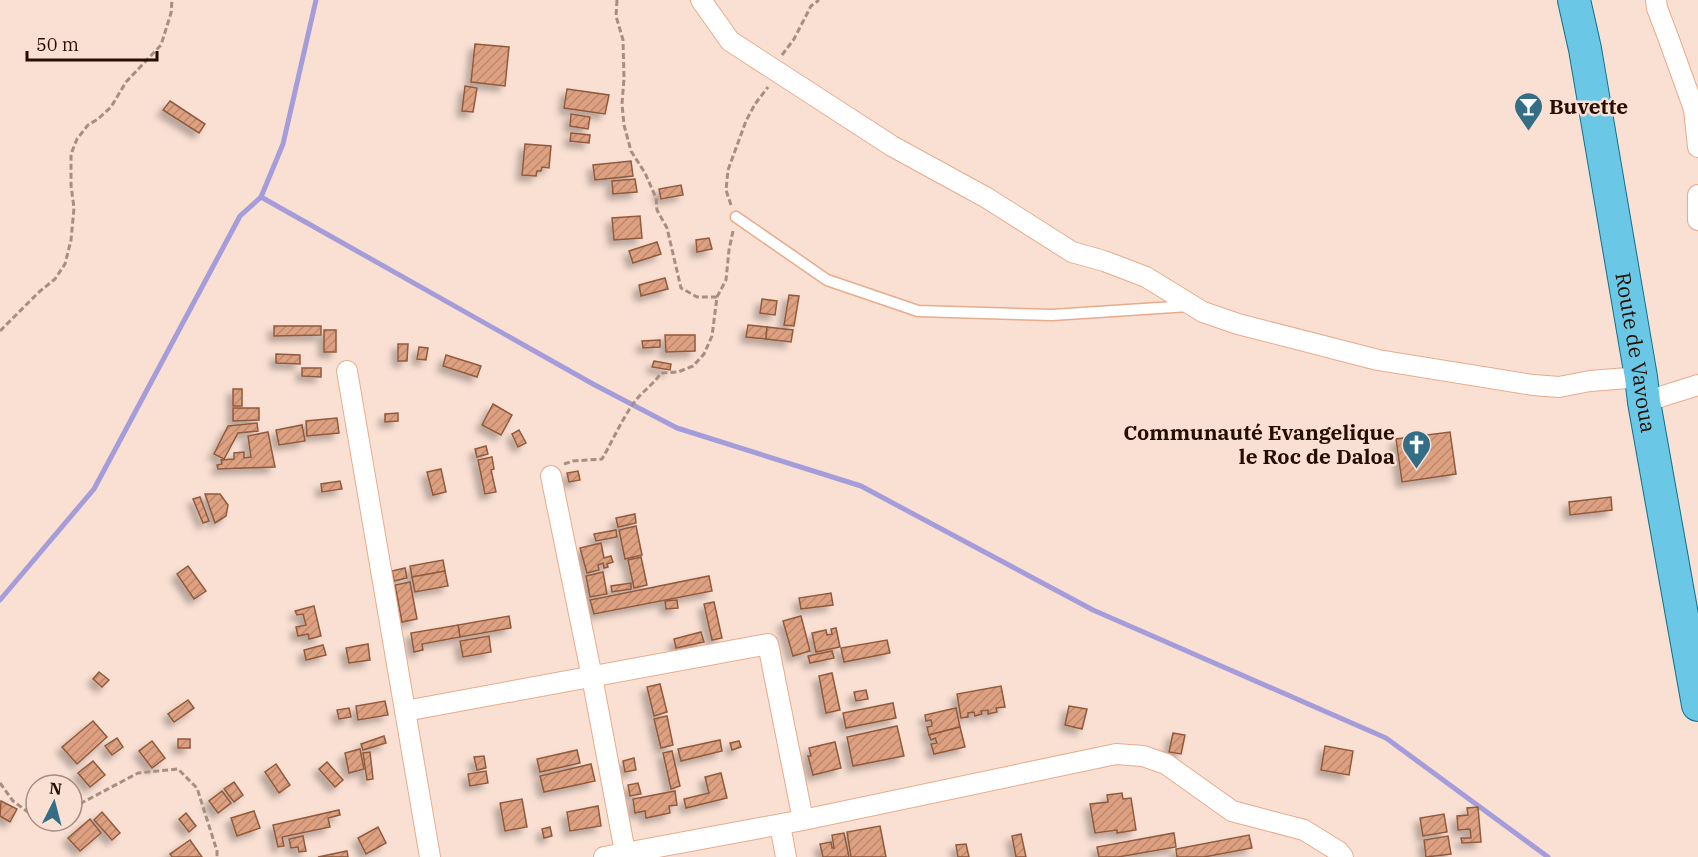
<svg xmlns="http://www.w3.org/2000/svg" width="1698" height="857" font-family="'IBM Plex Serif',serif">
	<defs>
		<pattern id="building-hatch" width="6" height="6" patternUnits="userSpaceOnUse" patternTransform="scale(1.5)"><rect width="6" height="6" fill="#dda181"/><path d="M-1 1l2-2M0 6l6-6M5 7l2-2" fill="none" stroke="#be896e"/></pattern>
		<filter id="shadow"><feDropShadow dx="-5.5" dy="5.5" stdDeviation="3" flood-color="#0004"/></filter>
	</defs>
	<rect width="100%" height="100%" fill="#fae0d3"/>
	<g fill="none" stroke-linecap="round" stroke-linejoin="round">
		<g stroke="#a49dd9" stroke-width="5">
			<polyline points="261,197 593,384 677,428 861,486 1093,610 1386,738 1548,857"/>
			<polyline points="0,600 94,489 240,216 261,197 283,144 316,0"/>
		</g>
	</g>
	<g fill="url(#building-hatch)" stroke="#915a3c" stroke-width="1.5" filter="url(#shadow)">
		<polygon points="475,44 509,47 505,86 471,82"/>
		<polygon points="465,86 477,88 473,112 462,111"/>
		<polygon points="567,89 609,95 605,114 564,108"/>
		<polygon points="170,101 205,124 199,133 163,110"/>
		<polygon points="571,114 590,117 588,129 570,126"/>
		<polygon points="571,133 590,135 589,143 570,141"/>
		<polygon points="525,144 551,146 549,168 542,167 541,171 537,171 536,176 522,175"/>
		<polygon points="631,161 633,176 595,180 593,165"/>
		<polygon points="635,179 637,192 613,194 612,181"/>
		<polygon points="681,185 683,195 661,199 659,189"/>
		<polygon points="640,216 642,238 614,240 612,218"/>
		<polygon points="709,238 712,249 697,252 696,240"/>
		<polygon points="657,242 661,254 633,263 629,251"/>
		<polygon points="665,278 668,289 641,296 639,285"/>
		<polygon points="789,295 799,296 794,326 784,325"/>
		<polygon points="762,299 777,301 775,315 760,313"/>
		<polygon points="748,325 767,327 766,339 746,337"/>
		<polygon points="274,326 321,326 321,335 274,336"/>
		<polygon points="767,327 793,330 791,342 766,339"/>
		<rect x="324" y="330" width="12" height="22"/>
		<polygon points="665,335 695,335 695,351 666,352"/>
		<polygon points="660,340 660,347 643,348 642,341"/>
		<polygon points="398,344 408,344 407,361 398,361"/>
		<polygon points="419,347 428,348 426,360 417,359"/>
		<polygon points="276,354 300,355 300,364 276,363"/>
		<polygon points="446,355 481,366 477,377 443,366"/>
		<polygon points="654,361 671,364 670,370 652,367"/>
		<polygon points="302,368 321,368 321,377 302,376"/>
		<rect x="233" y="389" width="9" height="17"/>
		<polygon points="493,404 512,415 501,435 482,425"/>
		<polygon points="233,408 259,408 259,420 233,421"/>
		<polygon points="398,413 398,421 385,422 385,414"/>
		<polygon points="337,418 339,433 307,436 306,421"/>
		<polygon points="257,423 258,431 238,433 224,459 214,454 228,426"/>
		<polygon points="302,425 305,441 279,445 276,430"/>
		<polygon points="519,430 526,443 518,447 512,434"/>
		<polygon points="268,432 275,467 218,469 217,465 222,464 221,460 234,459 234,453 244,452 244,458 251,457 248,436"/>
		<polygon points="1450,432 1456,474 1402,482 1396,439"/>
		<polygon points="486,446 488,454 477,457 475,449"/>
		<polygon points="492,457 494,469 491,470 496,492 485,494 478,460"/>
		<polygon points="441,469 446,492 433,495 427,472"/>
		<polygon points="578,471 580,480 569,482 567,473"/>
		<polygon points="340,481 342,489 322,492 321,484"/>
		<polygon points="205,494 220,494 228,505 226,516 215,523"/>
		<polygon points="200,497 209,521 203,523 193,499"/>
		<polygon points="1611,497 1612,510 1570,515 1569,502"/>
		<polygon points="635,514 636,523 618,527 616,518"/>
		<polygon points="636,526 642,555 625,559 619,530"/>
		<polygon points="616,530 617,537 596,541 594,534"/>
		<polygon points="601,543 604,558 611,556 613,562 607,564 608,567 604,568 603,563 598,565 599,570 587,573 580,548"/>
		<polygon points="641,557 647,585 634,588 628,560"/>
		<polygon points="443,560 445,571 412,577 410,566"/>
		<polygon points="188,566 206,591 194,599 177,574"/>
		<polygon points="405,568 407,578 394,581 392,571"/>
		<polygon points="445,571 448,586 415,592 412,577"/>
		<polygon points="603,572 607,594 590,597 586,576"/>
		<polygon points="709,576 712,591 594,614 590,600"/>
		<polygon points="410,582 417,619 402,622 395,585"/>
		<polygon points="631,583 631,589 612,592 611,586"/>
		<polygon points="831,593 833,605 801,609 799,598"/>
		<polygon points="677,600 678,608 666,609 665,601"/>
		<polygon points="714,602 722,638 712,640 704,604"/>
		<polygon points="314,606 321,636 309,639 308,634 298,636 296,627 306,625 303,614 297,615 295,611"/>
		<polygon points="509,616 511,628 460,637 458,625"/>
		<polygon points="801,616 810,651 793,656 783,621"/>
		<polygon points="458,625 460,637 422,644 423,650 414,652 411,633"/>
		<polygon points="836,628 840,647 816,652 812,633 826,630 827,635 832,634 831,629"/>
		<polygon points="701,632 704,642 676,648 674,639"/>
		<polygon points="489,636 491,652 463,657 460,641"/>
		<polygon points="887,640 890,653 844,662 841,648"/>
		<polygon points="368,644 370,660 349,663 346,648"/>
		<polygon points="323,645 326,655 306,660 304,650"/>
		<polygon points="832,651 834,658 810,663 808,656"/>
		<polygon points="99,672 109,680 102,687 93,679"/>
		<polygon points="832,673 840,710 826,713 819,676"/>
		<polygon points="660,684 667,712 654,716 647,687"/>
		<polygon points="1001,686 1005,707 996,708 997,712 988,714 988,710 981,711 982,714 975,716 974,712 968,713 968,717 961,718 957,694"/>
		<polygon points="866,690 868,699 856,701 854,692"/>
		<polygon points="188,700 194,708 174,722 168,714"/>
		<polygon points="385,701 388,715 358,720 356,706"/>
		<polygon points="893,703 896,718 846,728 843,713"/>
		<polygon points="1069,706 1087,709 1082,729 1065,725"/>
		<polygon points="349,708 351,717 339,719 337,710"/>
		<polygon points="956,708 960,727 929,735 927,727 932,726 931,720 926,721 925,715"/>
		<polygon points="667,716 673,745 661,748 654,719"/>
		<polygon points="93,721 107,737 77,764 62,747"/>
		<polygon points="897,726 904,756 853,766 847,737"/>
		<polygon points="960,727 965,747 934,754 931,744 937,743 935,738 931,740 929,735"/>
		<polygon points="1173,733 1185,735 1181,754 1169,752"/>
		<polygon points="384,736 386,743 363,750 361,744"/>
		<polygon points="117,738 123,747 112,755 105,746"/>
		<rect x="178" y="739" width="12" height="9"/>
		<polygon points="720,740 722,751 681,761 678,749"/>
		<polygon points="152,741 165,758 152,768 139,751"/>
		<polygon points="739,741 741,747 732,750 730,743"/>
		<polygon points="835,742 841,768 813,775 808,756 811,756 809,748"/>
		<polygon points="1325,746 1353,751 1349,775 1321,770"/>
		<polygon points="360,749 364,769 349,773 345,753"/>
		<polygon points="577,750 580,763 540,772 537,759"/>
		<polygon points="672,751 680,786 671,789 663,753"/>
		<polygon points="370,752 373,779 367,780 363,753"/>
		<polygon points="484,756 486,768 477,770 474,757"/>
		<polygon points="634,758 636,770 625,772 623,761"/>
		<polygon points="93,761 105,775 90,787 78,773"/>
		<polygon points="327,762 343,780 335,787 319,769"/>
		<polygon points="276,764 290,785 279,793 265,772"/>
		<polygon points="591,764 595,781 544,792 540,776"/>
		<polygon points="486,771 488,783 470,786 468,774"/>
		<polygon points="721,773 727,798 686,808 684,799 709,793 705,777"/>
		<polygon points="234,782 243,795 234,802 224,789"/>
		<polygon points="638,783 641,794 630,796 628,785"/>
		<polygon points="222,791 231,803 218,813 209,801"/>
		<polygon points="675,791 677,805 669,806 670,813 646,818 645,811 635,813 633,799"/>
		<polygon points="1122,793 1123,799 1131,798 1136,830 1117,833 1117,830 1095,833 1090,804 1108,802 1107,795"/>
		<polygon points="522,799 527,827 505,831 500,803"/>
		<polygon points="1,801 17,809 10,822 0,816"/>
		<polygon points="598,806 601,826 570,831 567,812"/>
		<polygon points="1478,807 1481,842 1462,843 1461,838 1471,838 1470,829 1458,830 1457,816 1468,815 1467,808"/>
		<polygon points="339,810 340,815 328,818 330,827 282,837 284,846 278,847 273,825"/>
		<polygon points="254,811 260,828 237,836 231,818"/>
		<polygon points="102,812 120,833 112,840 94,820"/>
		<polygon points="186,813 196,826 189,832 179,819"/>
		<polygon points="1444,814 1447,832 1423,836 1420,818"/>
		<polygon points="90,819 101,833 80,851 68,838"/>
		<polygon points="880,826 886,857 851,857 847,832"/>
		<polygon points="378,827 386,843 366,854 358,838"/>
		<polygon points="550,827 552,836 544,838 542,829"/>
		<polygon points="844,833 849,857 823,857 820,844 831,842 832,848 834,848 832,835"/>
		<polygon points="1174,833 1176,847 1118,857 1099,857 1097,847"/>
		<polygon points="1021,834 1026,857 1016,857 1012,836"/>
		<polygon points="1249,835 1252,848 1204,857 1177,857 1176,849"/>
		<polygon points="303,836 306,851 299,852 298,847 291,848 289,839"/>
		<polygon points="1448,836 1451,854 1426,857 1424,840"/>
		<polygon points="190,840 202,857 172,857 170,854"/>
		<polygon points="966,844 969,857 958,857 956,845"/>
		<polygon points="347,851 348,857 318,857"/>
	</g>
	<g fill="none" stroke-linecap="round" stroke-linejoin="round">
		<defs>
			<polyline id="service" points="736,217 827,280 918,311 1052,315 1189,306"/>
			<g id="minor">
				<polyline points="701,0 730,41 892,146 987,198 1072,252 1104,261 1146,277 1203,312 1238,324 1378,360 1533,385 1559,387 1590,381 1641,377"/>
				<polyline points="1656,0 1657,8 1668,37 1694,109 1698,147"/>
				<polyline points="1698,195 1698,220"/>
				<polyline points="347,371 430,857"/>
				<polyline points="1644,402 1698,385"/>
				<polyline points="551,476 592,677 625,852"/>
				<polyline points="405,711 768,644 803,820"/>
				<polyline points="780,825 786,857"/>
				<polyline points="604,857 803,820 1116,754 1143,756 1166,764 1232,811 1304,830 1338,851 1343,857"/>
			</g>
			<g id="primary">
				<path id="s1" d="M 1574,0 L 1585,49 L 1641,377 L 1644,402 L 1698,705"/>
			</g>
		</defs>
		<use href="#service" stroke="#e8ab8b" stroke-width="13"/>
		<use href="#minor" stroke="#e8ab8b" stroke-width="22"/>
		<use href="#primary" stroke="#116f8b" stroke-width="34"/>
		<g stroke="#a68e81" stroke-width="3" stroke-dasharray="6 3" stroke-linecap="butt">
			<polyline points="617,0 616,16 623,40 624,78 622,104 624,125 631,151 645,173 656,198 657,210 667,228 681,288 697,297 717,297"/>
			<polyline points="782,55 794,39 811,6 819,0"/>
			<polyline points="731,205 726,190 728,170 746,121 755,104 768,87"/>
			<polyline points="0,331 39,292 55,279 65,264 71,240 74,208 71,185 71,154 77,139 88,125 98,119 111,107 126,82 161,45 171,13 172,0"/>
			<path d="M 564,464 L 573,461 L 602,459 C 613,440 622,419 635,401 C 643,391 654,384 661,373 L 678,372 L 693,366 L 704,354 L 712,336 L 717,297 L 726,280 L 729,250 L 733,231"/>
			<polyline points="0,783 13,801 36,818"/>
			<polyline points="72,808 138,773 178,769 197,788 217,851 217,857"/>
			<polyline points="46,821 49,821"/>
		</g>
		<use href="#service" stroke="#fff" stroke-width="10"/>
		<use href="#minor" stroke="#fff" stroke-width="20"/>
		<use href="#primary" stroke="#6ac7e5" stroke-width="32"/>
	</g>
	<defs>
		<symbol id="bar-pin" viewBox="-11 -11 22 30"><path d="M0 17L-7.5 6A9.5 9.5 0 1 1 7.5 6Z" fill="#336d86" stroke="#fae0d3"/><path d="M-6-5H6L.8 .8V4.5H3.5V6h-7V4.5H-.8V.8Z" fill="#fff"/></symbol>
		<symbol id="church-pin" viewBox="-11 -11 22 30"><path d="M0 17L-7.5 6A9.5 9.5 0 1 1 7.5 6Z" fill="#336d86" stroke="#fae0d3"/><path d="M-1.2-6h2.4v3.5h3.3v2.4h-3.3V6h-2.4V-.1h-3.3v-2.4h3.3Z" fill="#fff"/></symbol>
	</defs>
	<g fill-rule="evenodd">
		<use href="#bar-pin" x="1512" y="90" width="33" height="45"/>
		<use href="#church-pin" x="1400" y="428" width="33" height="45"/>
	</g>
	<g text-anchor="middle" dominant-baseline="central" stroke-width="5" stroke-linejoin="round" paint-order="stroke">
		<g font-size="21" font-weight="bold" fill="#250f04" stroke="#fae0d3" text-anchor="start">
			<text x="1549" y="106">Buvette</text>
			<text x="1395" y="432" text-anchor="end">Communauté Evangelique<tspan x="1395" dy="24">le Roc de Daloa</tspan></text>
		</g>
		<g font-size="21" fill="#250f04" stroke="#fae0d3">
			<text stroke="none"><textPath href="#s1" startOffset="358">Route de Vavoua</textPath></text>
		</g>
	</g>
	<g transform="translate(54 803) rotate(6)"><circle r="28" fill="#fae0d3" stroke="#a58c80" stroke-width="1.5"/>
	<path d="M0-4.5L10 22L0 15L-10 22Z" fill="#336d86"/>
	<text y="-9" font-size="16" font-weight="bold" text-anchor="middle" fill="#250f04">N</text>
	</g>
	<path d="M27 51v9h130v-9" fill="none" stroke="#250f04" stroke-width="3"/>
	<text x="36" y="51" font-size="18" fill="#250f04" stroke="#fae0d3" stroke-width="4.5" paint-order="stroke">50 m</text>
</svg>
